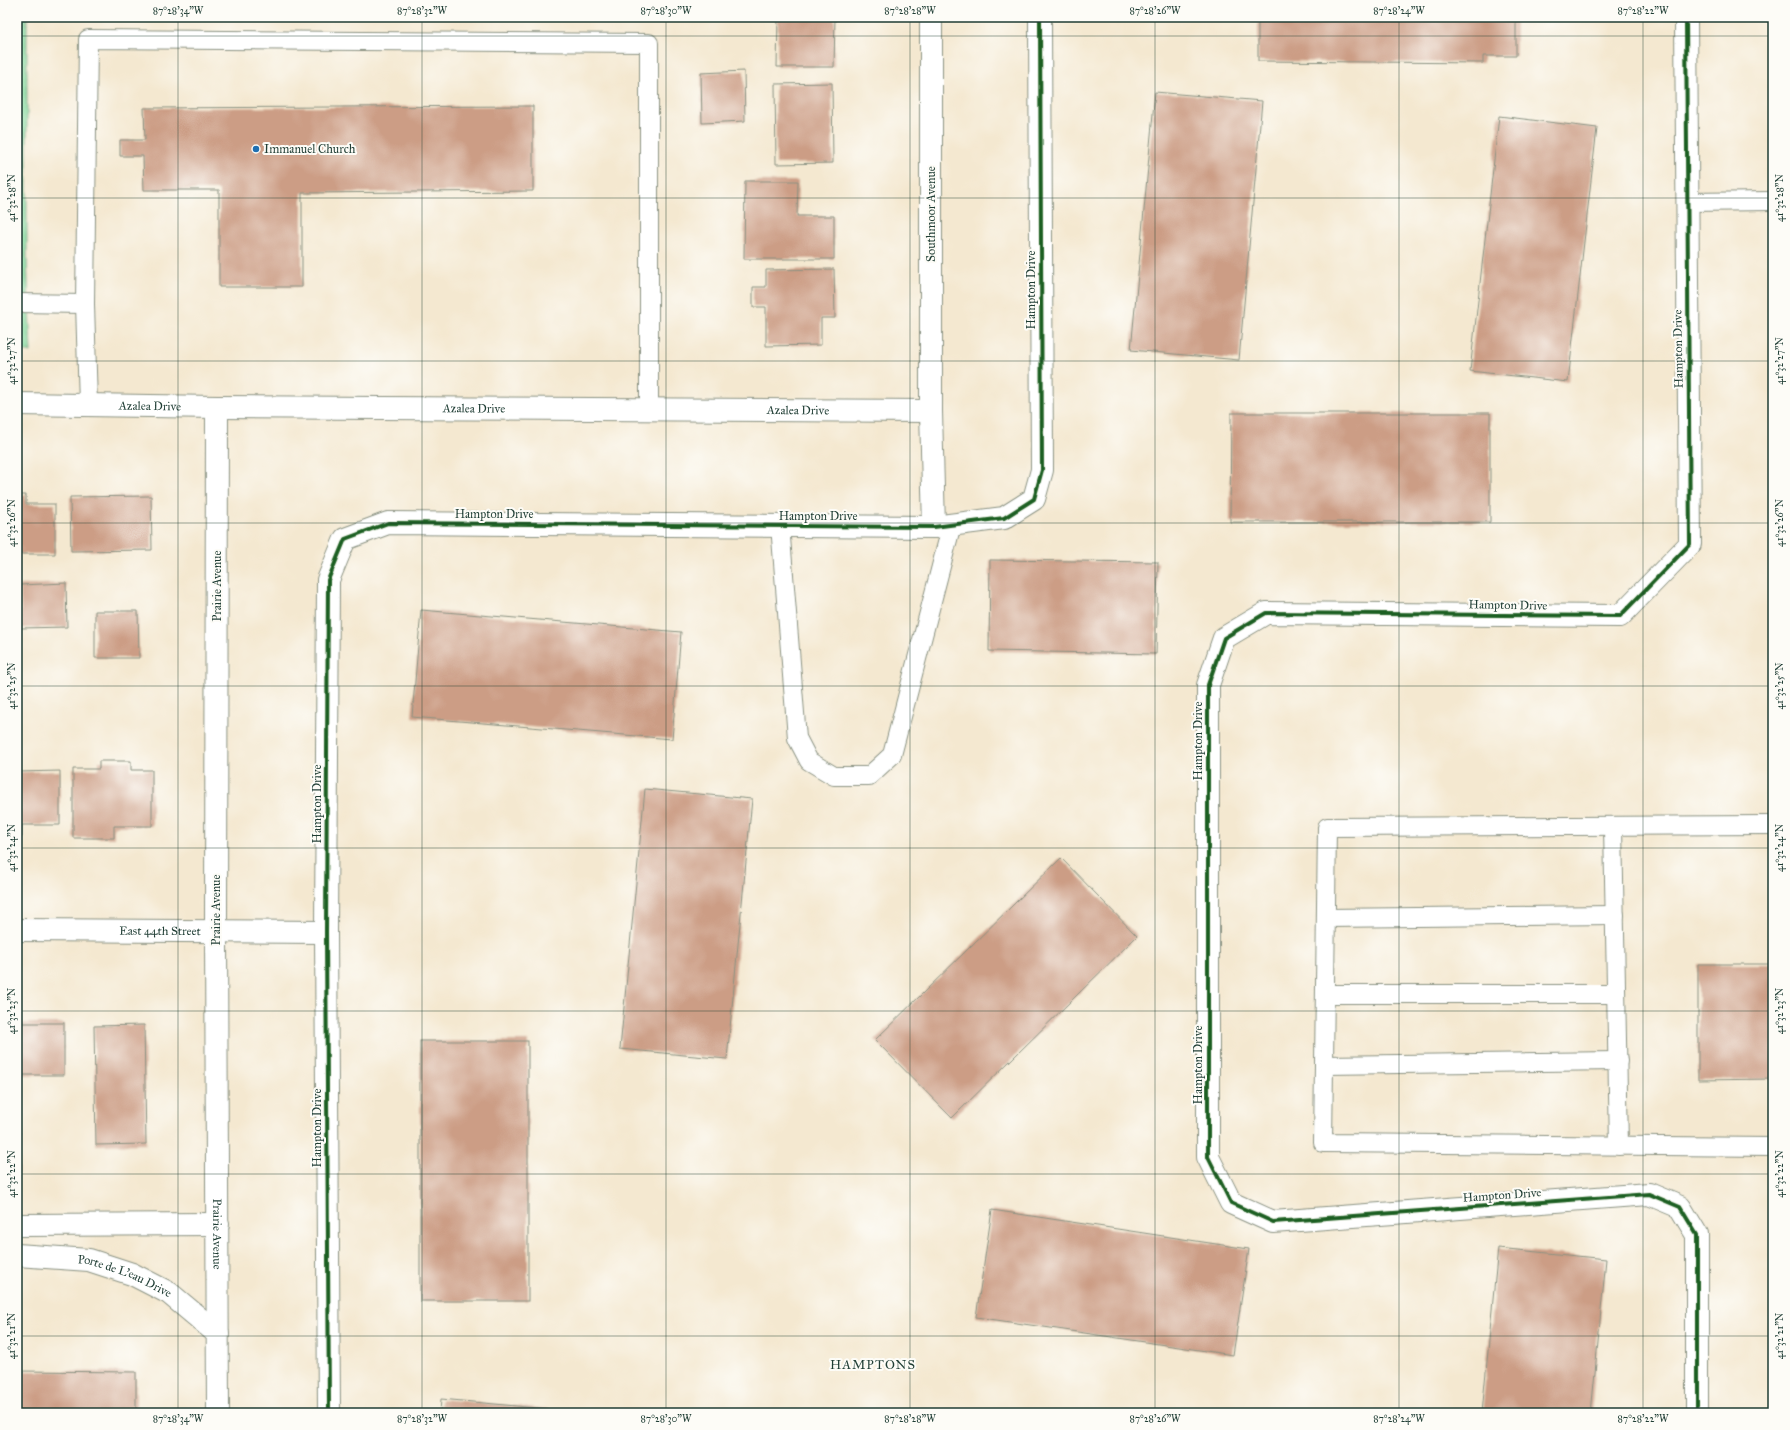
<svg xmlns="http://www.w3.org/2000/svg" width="1790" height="1430" font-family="'IM FELL Great Primer',serif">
	<rect width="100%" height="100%" fill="#fdfcf7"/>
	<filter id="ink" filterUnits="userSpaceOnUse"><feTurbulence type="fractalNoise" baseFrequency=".025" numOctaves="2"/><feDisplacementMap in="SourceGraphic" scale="8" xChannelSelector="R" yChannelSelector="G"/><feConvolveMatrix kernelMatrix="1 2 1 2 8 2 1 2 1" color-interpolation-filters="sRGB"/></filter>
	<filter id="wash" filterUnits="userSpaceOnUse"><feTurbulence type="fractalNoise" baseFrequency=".012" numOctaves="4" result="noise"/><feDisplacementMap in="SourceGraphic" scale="16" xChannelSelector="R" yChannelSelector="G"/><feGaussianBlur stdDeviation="0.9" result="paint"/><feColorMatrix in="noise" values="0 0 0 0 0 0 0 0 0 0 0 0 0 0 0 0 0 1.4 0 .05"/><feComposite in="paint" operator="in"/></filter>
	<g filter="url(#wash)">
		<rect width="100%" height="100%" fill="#f4e8d0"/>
		<polygon fill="#82d89b" stroke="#508a68" points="17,17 27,17 27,258 31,352 17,352"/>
		<g id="blocks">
			<g fill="#cc9d85">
				<rect x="683" y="17" width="39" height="3"/>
				<polygon points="778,17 835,17 834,67 777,67"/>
				<polygon points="1258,17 1516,17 1516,56 1483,56 1483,63 1258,61"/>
				<polygon points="744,71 745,121 702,123 701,73"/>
				<polygon points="832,83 833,163 776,164 775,84"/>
				<polygon points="1155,92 1262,101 1239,360 1131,350"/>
				<polygon points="533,106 533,191 302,193 302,287 219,287 219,190 144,190 143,156 120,156 120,140 145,140 144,108"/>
				<polygon points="1499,116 1597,128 1568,382 1470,371"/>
				<polygon points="745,181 798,181 797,216 834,216 834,259 744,259"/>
				<polygon points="834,269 835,318 821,318 821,345 766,346 766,307 753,307 753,287 766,287 766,270"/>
				<polygon points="1231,413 1490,413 1490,522 1230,522"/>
				<polygon points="17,495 26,495 26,504 55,504 55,554 17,554"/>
				<polygon points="151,496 152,550 71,551 70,497"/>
				<polygon points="990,560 1158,562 1156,654 989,651"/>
				<polygon points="66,583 67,627 21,628 20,585"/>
				<polygon points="421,610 681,632 672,739 412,717"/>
				<polygon points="95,611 138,611 139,658 95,658"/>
				<polygon points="99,761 131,761 131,770 152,770 152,826 114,826 114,838 73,838 73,769 99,769"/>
				<polygon points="60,771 60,825 22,825 22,837 17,837 17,772"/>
				<polygon points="645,789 752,799 727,1059 620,1049"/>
				<polygon points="1061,858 1137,936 952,1118 875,1040"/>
				<polygon points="1698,964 1773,964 1773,1079 1698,1080"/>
				<rect x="17" y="1023" width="47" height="52"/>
				<polygon points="144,1025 146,1144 96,1145 94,1026"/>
				<rect x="420" y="1041" width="108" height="260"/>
				<polygon points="17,1132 20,1132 19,1173 17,1173"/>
				<polygon points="992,1210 1249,1249 1233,1355 976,1317"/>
				<polygon points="1498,1248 1606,1259 1591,1413 1482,1413"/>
				<polygon points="17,1371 136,1372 136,1413 17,1413"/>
				<polygon points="441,1399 548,1409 548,1413 440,1413"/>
			</g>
		</g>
	</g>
	<g filter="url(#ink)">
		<use href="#blocks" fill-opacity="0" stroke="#8a9282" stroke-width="1"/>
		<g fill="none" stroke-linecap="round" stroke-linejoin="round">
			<defs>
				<g id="lane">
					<polyline points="1686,202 1773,201"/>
					<polyline points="17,303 85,304"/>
					<polyline points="88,404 85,304 88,39 649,43 649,409"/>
					<polyline points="780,525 797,738 809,761 834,776 869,776 892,755 952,524"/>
					<polyline points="1773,825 1327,827 1323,1143 1773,1147"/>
					<polyline points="1613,826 1619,1146"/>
					<polyline points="1326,918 1615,915"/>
					<polyline points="1325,994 1616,994"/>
					<polyline points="1324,1065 1618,1061"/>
				</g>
				<g id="street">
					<polyline points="931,17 931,411 934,527"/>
					<polyline points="1686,17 1690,544 1620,616 1266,613 1224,638 1208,685 1208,1157 1231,1203 1273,1222 1649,1194 1680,1207 1697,1235 1697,1413"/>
					<path id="s1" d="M 17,404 L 217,407 L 931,411"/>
					<path id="s2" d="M 217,407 L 216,932 L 218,1413"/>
					<path id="s3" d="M 17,930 L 326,932"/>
					<polyline points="17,1225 218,1224"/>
					<path id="s4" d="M 17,1255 L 89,1260 L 132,1274 L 169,1293 L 218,1334"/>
					<polyline points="329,1413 326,932 328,580 345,539 388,523 934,527 1004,518 1034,499 1042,470 1040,17"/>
				</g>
			</defs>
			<use href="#lane" stroke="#8a9282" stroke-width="20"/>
			<use href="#street" stroke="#8a9282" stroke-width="24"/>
			<use href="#lane" stroke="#fff" stroke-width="18"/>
			<use href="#street" stroke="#fff" stroke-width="22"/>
			<defs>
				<g id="cycleway">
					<polyline points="1686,17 1690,544 1620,616 1266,613 1224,638 1208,685 1208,1157 1231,1203 1273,1222 1649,1194 1680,1207 1697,1235 1697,1413"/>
					<polyline points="329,1413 326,932 328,580 345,539 388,523 934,527 1004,518 1034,499 1042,470 1040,17"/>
				</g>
			</defs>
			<use href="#cycleway" stroke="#fdfcf7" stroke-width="6"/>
			<use href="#cycleway" stroke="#1b5e20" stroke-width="4"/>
		</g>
	</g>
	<path fill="none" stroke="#1f3d34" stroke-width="1" stroke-opacity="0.45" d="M 178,17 L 178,1413M 422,17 L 422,1413M 666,17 L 666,1413M 910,17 L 910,1413M 1155,17 L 1155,1413M 1399,17 L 1399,1413M 1643,17 L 1643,1413M 17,36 L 1773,36M 17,198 L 1773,198M 17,361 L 1773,361M 17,523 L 1773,523M 17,686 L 1773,686M 17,848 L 1773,848M 17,1011 L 1773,1011M 17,1174 L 1773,1174M 17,1336 L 1773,1336"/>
	<circle fill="#1f6fb2" stroke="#fdfcf7" stroke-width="1.5" cx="256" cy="149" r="4"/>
	<g text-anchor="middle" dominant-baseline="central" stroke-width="4" stroke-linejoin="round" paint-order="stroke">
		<g font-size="12" fill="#1f3d34" stroke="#fdfcf7" text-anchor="start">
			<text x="264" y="149">Immanuel Church</text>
		</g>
		<g font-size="12" fill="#1f3d34" stroke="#fdfcf7">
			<text transform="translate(931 214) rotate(-90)">Southmoor Avenue</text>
			<text transform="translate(1031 290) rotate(-90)">Hampton Drive</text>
			<text transform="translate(1678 349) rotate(-91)">Hampton Drive</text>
			<text stroke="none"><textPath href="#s1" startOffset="133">Azalea Drive</textPath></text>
			<text stroke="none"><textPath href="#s1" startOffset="457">Azalea Drive</textPath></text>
			<text stroke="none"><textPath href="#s1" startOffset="781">Azalea Drive</textPath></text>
			<text x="494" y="514">Hampton Drive</text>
			<text x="818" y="516">Hampton Drive</text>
			<text transform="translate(217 586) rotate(-90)">Prairie Avenue</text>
			<text transform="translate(1508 605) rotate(1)">Hampton Drive</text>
			<text transform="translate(1198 741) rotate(-90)">Hampton Drive</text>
			<text transform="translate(317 804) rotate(-90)">Hampton Drive</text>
			<text transform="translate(216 910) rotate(-90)">Prairie Avenue</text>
			<text stroke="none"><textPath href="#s3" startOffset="143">East 44th Street</textPath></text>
			<text transform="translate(1198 1065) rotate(-90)">Hampton Drive</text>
			<text transform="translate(317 1128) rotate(-90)">Hampton Drive</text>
			<text transform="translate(1502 1195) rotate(-4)">Hampton Drive</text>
			<text stroke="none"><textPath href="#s2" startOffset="827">Prairie Avenue</textPath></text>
			<text stroke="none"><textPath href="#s4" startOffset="111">Porte de L'eau Drive</textPath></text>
		</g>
		<g font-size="13" letter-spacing="1" fill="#1f3d34" stroke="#fdfcf7">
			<text x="873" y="1365">HAMPTONS</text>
		</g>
	</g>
	<rect width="1790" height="1430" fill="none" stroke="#fdfcf7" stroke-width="44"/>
	<rect x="22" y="22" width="1746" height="1386" fill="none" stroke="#1f3d34" stroke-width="1.5"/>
	<g font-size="10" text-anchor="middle" fill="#1f3d34">
		<text x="178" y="14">87°28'34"W</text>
		<text x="422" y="14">87°28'32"W</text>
		<text x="666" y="14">87°28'30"W</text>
		<text x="910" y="14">87°28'28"W</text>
		<text x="1155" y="14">87°28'26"W</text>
		<text x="1399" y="14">87°28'24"W</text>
		<text x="1643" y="14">87°28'22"W</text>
		<text transform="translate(11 198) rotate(-90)" y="4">41°32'28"N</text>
		<text transform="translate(1779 198) rotate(-90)" y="4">41°32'28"N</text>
		<text transform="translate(11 361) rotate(-90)" y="4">41°32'27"N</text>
		<text transform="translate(1779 361) rotate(-90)" y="4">41°32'27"N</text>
		<text transform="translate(11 523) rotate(-90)" y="4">41°32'26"N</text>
		<text transform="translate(1779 523) rotate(-90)" y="4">41°32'26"N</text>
		<text transform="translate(11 686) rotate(-90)" y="4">41°32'25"N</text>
		<text transform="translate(1779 686) rotate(-90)" y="4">41°32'25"N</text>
		<text transform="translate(11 848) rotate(-90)" y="4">41°32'24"N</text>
		<text transform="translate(1779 848) rotate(-90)" y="4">41°32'24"N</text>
		<text transform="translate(11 1011) rotate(-90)" y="4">41°32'23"N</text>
		<text transform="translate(1779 1011) rotate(-90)" y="4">41°32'23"N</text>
		<text transform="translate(11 1174) rotate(-90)" y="4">41°32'22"N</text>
		<text transform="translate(1779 1174) rotate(-90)" y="4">41°32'22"N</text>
		<text transform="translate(11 1336) rotate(-90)" y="4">41°32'21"N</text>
		<text transform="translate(1779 1336) rotate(-90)" y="4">41°32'21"N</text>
		<text x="178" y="1422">87°28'34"W</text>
		<text x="422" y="1422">87°28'32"W</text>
		<text x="666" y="1422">87°28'30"W</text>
		<text x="910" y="1422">87°28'28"W</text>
		<text x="1155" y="1422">87°28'26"W</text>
		<text x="1399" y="1422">87°28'24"W</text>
		<text x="1643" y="1422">87°28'22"W</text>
	</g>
</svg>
